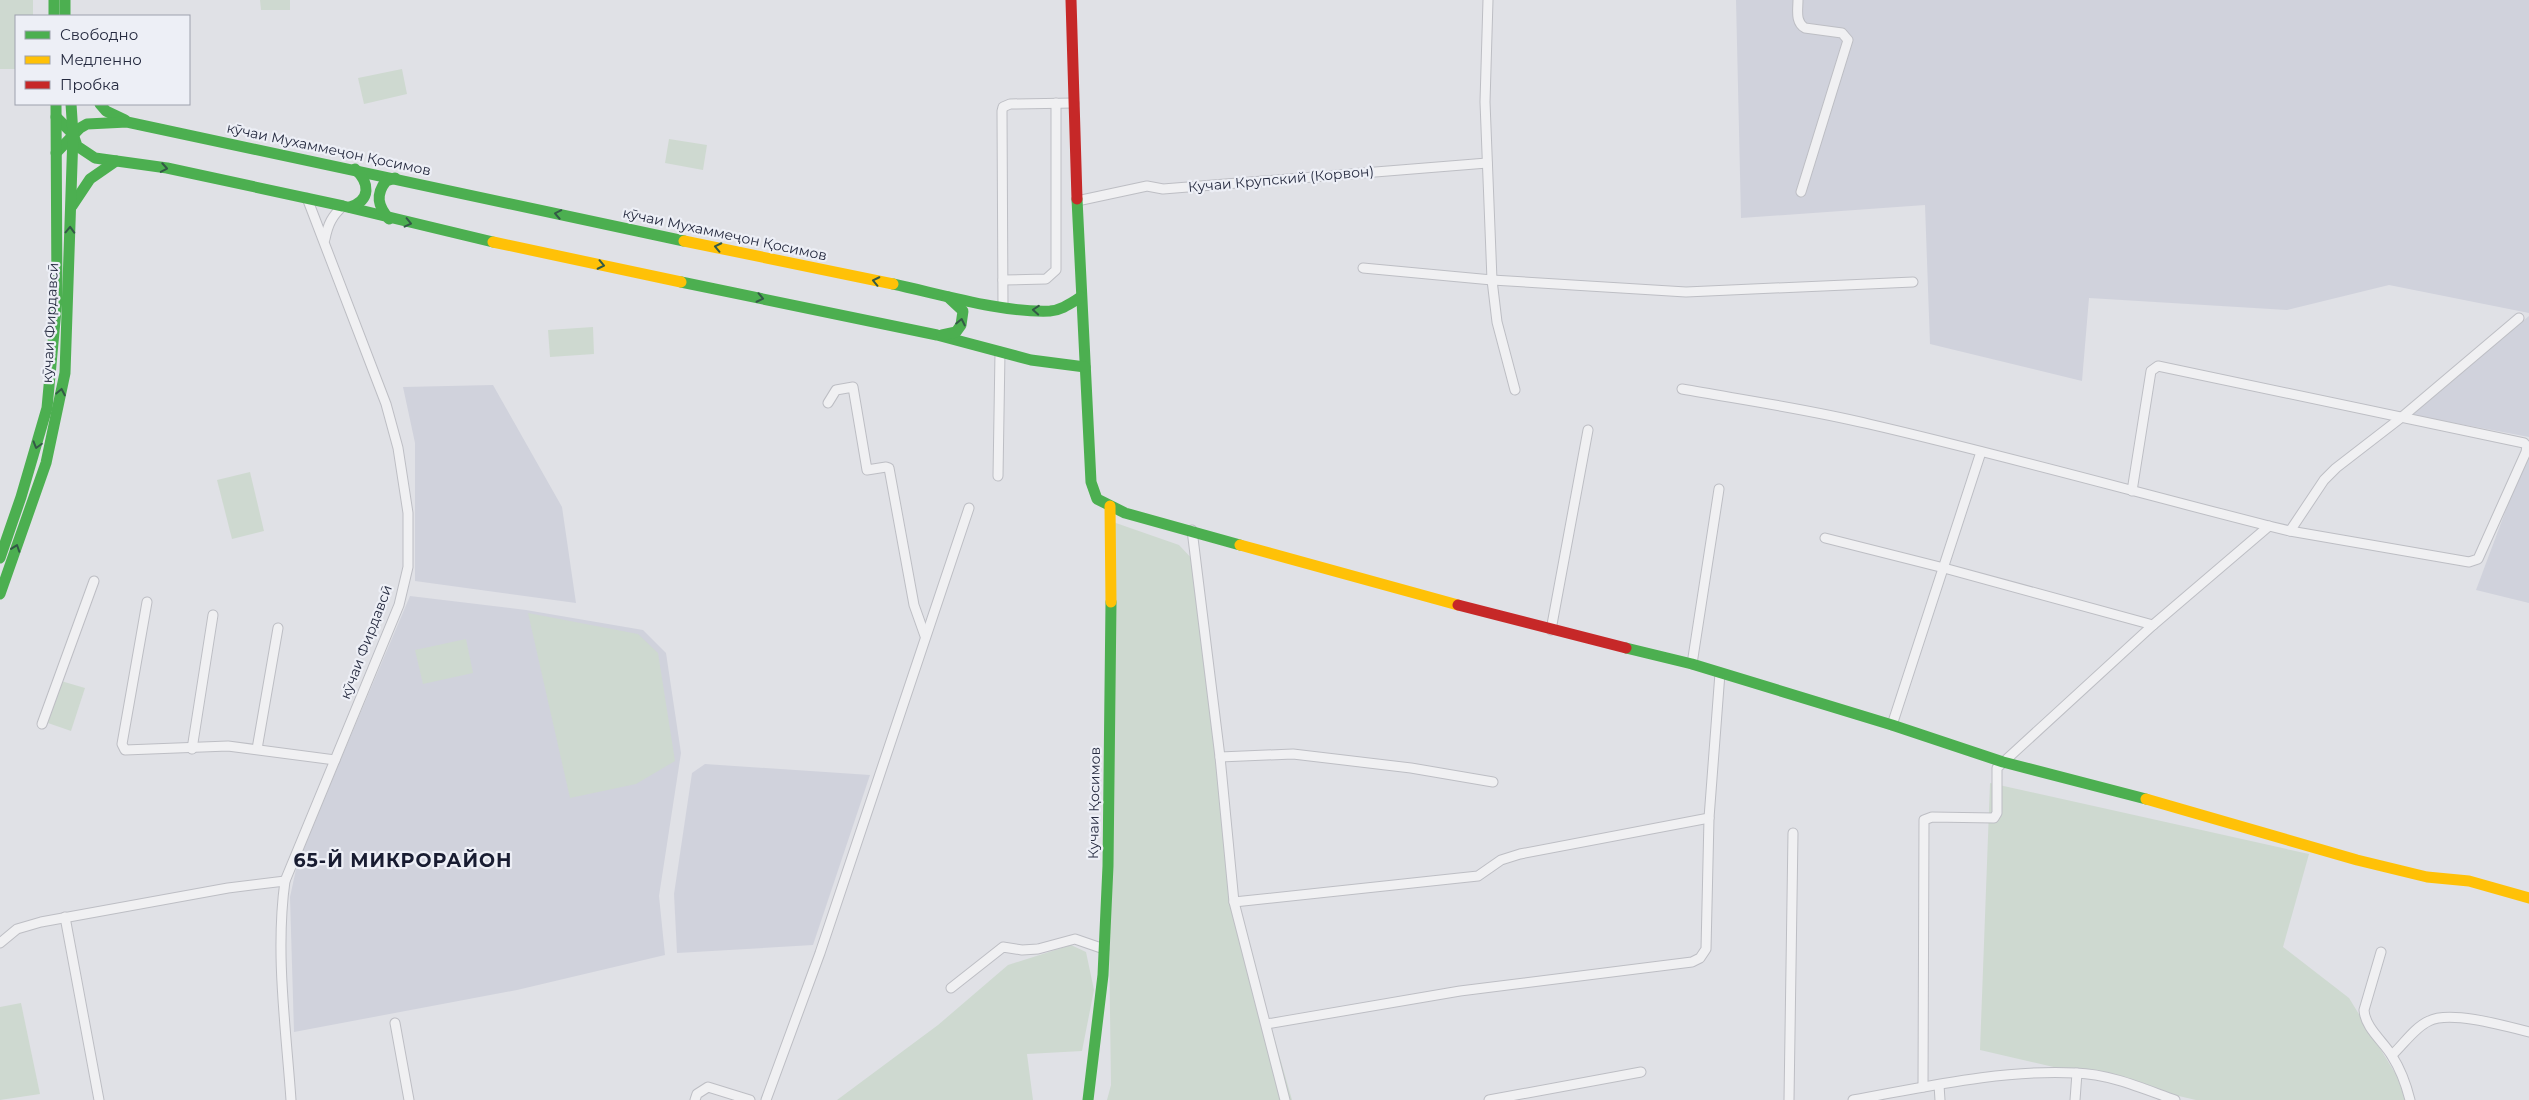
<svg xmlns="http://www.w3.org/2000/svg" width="2529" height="1100" font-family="Montserrat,sans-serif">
	<rect width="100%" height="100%" fill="#e0e1e6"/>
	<g fill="#d0d2dc">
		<polygon points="1736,0 2529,0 2529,313 2389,285 2287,310 2089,298 2082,381 1930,344 1925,205 1741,218"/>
		<polygon points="2529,316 2529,437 2412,415"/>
		<polygon points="493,385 562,507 576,603 415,581 415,443 403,387"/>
		<polygon points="2529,448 2529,603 2476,590"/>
		<polygon points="410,596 526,610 643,630 666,653 681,753 659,896 665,955 517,990 294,1032 290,897 298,860"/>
		<polygon points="705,764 870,775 813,945 677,953 674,894 692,773"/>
	</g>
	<g fill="#ced9d0">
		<polygon points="0,0 33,0 33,16 16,16 16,69 0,69"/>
		<polygon points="260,0 290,0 290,10 261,10"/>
		<polygon points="402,69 407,94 364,104 358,78"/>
		<polygon points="669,139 707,145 703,170 665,163"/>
		<polygon points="593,327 594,354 550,357 548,330"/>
		<polygon points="250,472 264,531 232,539 217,480"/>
		<polygon points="1113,522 1179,545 1196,563 1234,897 1292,1100 1107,1100 1111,1085 1108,866"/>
		<polygon points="528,613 638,634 658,653 675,761 636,784 570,798"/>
		<polygon points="466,639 473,673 423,684 415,650"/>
		<polygon points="61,681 85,688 71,731 48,723"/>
		<polygon points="1990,783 2309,854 2283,947 2349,998 2405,1089 2407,1100 2196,1100 1980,1050"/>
		<polygon points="1071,945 1086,952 1094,990 1082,1051 1027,1054 1033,1100 837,1100 938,1025 1008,965"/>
		<polygon points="21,1003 40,1094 0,1100 0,1007"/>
	</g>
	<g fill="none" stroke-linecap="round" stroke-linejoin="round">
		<defs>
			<g id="street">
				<polyline points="1488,0 1485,102 1492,280 1497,322 1515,390"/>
				<path d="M 1798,0 C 1798,10 1795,22 1805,28 L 1842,33 L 1848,40 L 1801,192"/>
				<polyline points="1077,201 1147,186 1163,189 1487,163"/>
				<path d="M 325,239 C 328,224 332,216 343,206"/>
				<polyline points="1363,268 1492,280 1686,292 1913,282"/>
				<polyline points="1003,280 1046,279 1056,270 1056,103"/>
				<polyline points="1003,307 1002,111 1003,107 1010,104 1074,103"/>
				<path d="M 1682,389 C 1744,400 1807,409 1869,424 C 2003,455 2135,492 2269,526 L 2290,531 L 2469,562 L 2478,559 L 2526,452 L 2527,446 L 2524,443 L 2158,366 L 2151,371 L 2132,491"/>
				<polyline points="828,403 836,390 853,387 867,470 886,467 889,468 914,605 925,636"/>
				<polyline points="998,476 1000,352"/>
				<polyline points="1192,530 1220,757 1234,902 1285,1100"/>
				<polyline points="2290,531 2324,480 2336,468 2402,417 2519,318"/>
				<polyline points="1825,538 1944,568 2153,625"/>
				<polyline points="147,602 122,744 125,750 228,746 335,760"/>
				<polyline points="1551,630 1588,430"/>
				<polyline points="1692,664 1719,489"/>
				<polyline points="42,724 94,581"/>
				<polyline points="1892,725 1981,452"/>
				<polyline points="192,749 213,615"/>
				<polyline points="257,749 278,628"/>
				<polyline points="1220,757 1293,754 1411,768 1493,782"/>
				<polyline points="1234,902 1478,876 1501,860 1520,854 1709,818"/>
				<polyline points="65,917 99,1100"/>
				<polyline points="0,943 17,929 41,922 228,888 285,881"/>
				<path d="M 2381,952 L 2364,1010 C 2365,1028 2384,1042 2392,1056 C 2401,1070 2406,1084 2410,1100"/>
				<polyline points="951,988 1003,947 1022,950 1038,949 1075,939 1104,949"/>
				<polyline points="395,1023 409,1100"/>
				<polyline points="1267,1024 1460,991 1692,962 1700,958 1706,949 1709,818 1720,673"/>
				<path d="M 2392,1055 C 2403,1045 2415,1027 2429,1021 C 2450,1010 2506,1026 2529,1032"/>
				<polyline points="1939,1085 1940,1100"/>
				<polyline points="1923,1087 1924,820 1932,817 1994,818 1997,813 1997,768 2153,625 2269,526"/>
				<path d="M 291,1100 C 286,1028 275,953 285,881 L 399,605 L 408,567 L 408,513 L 398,448 L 386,404 L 307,198"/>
				<polyline points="695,1100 697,1094 708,1087 750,1100"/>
				<polyline points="766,1100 820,953 969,508"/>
				<polyline points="1489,1100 1641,1072"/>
				<polyline points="1789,1100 1793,833"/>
				<path d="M 1853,1100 C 1925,1087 2003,1069 2076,1073 C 2110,1074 2144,1089 2175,1100"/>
				<polyline points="2075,1100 2077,1073"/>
			</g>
		</defs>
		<use href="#street" stroke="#bdbec4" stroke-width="11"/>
		<use href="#street" stroke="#f0f0f2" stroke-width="9"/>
		<g stroke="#4caf50" stroke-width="11">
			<polyline points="54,0 54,16"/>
			<polyline points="65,0 65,16"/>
			<polyline points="100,104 106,111 125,120"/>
			<polyline points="56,117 73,134 77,146 95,158 167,168 343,206 493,242"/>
			<polyline points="56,153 80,128 87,124 127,122 684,241"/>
			<polyline points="1077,199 1091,482 1097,499 1125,513 1240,545"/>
			<polyline points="72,206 90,179 116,161"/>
			<path d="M 350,207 C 371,200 370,183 355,169"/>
			<path d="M 389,219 C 378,206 375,195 386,181 L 395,178"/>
			<polyline points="681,282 937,335 1031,360 1085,367"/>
			<path d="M 893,284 C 940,294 1003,313 1050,311 C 1062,310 1071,303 1081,297"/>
			<polyline points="942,335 956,332 961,325 963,311 948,297"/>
			<polyline points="0,558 21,497 47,408 57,299 56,104"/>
			<polyline points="0,594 46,463 65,373 73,134 71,104"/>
			<polyline points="1626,648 1692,664 1892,725 2003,762 2146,799"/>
			<polyline points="1088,1100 1103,975 1108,866 1111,602"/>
		</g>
		<g stroke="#ffc107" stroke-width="11">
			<polyline points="684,241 893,284"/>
			<polyline points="493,242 681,282"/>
			<polyline points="1110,506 1111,602"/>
			<polyline points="1240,545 1458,605"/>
			<polyline points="2146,799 2357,860 2427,877 2469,881 2529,898"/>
		</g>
		<g stroke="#c62828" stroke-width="11">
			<polyline points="1071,0 1077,199"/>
			<polyline points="1458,605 1626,648"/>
		</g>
	</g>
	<defs><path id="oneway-chevron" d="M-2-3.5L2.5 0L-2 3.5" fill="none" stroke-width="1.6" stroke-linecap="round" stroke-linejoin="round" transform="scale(1.25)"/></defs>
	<g stroke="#335946">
		<use href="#oneway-chevron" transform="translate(164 168) rotate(10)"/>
		<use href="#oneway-chevron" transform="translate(558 214) rotate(-169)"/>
		<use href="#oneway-chevron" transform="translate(408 223) rotate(13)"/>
		<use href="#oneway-chevron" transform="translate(70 230) rotate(-88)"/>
		<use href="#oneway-chevron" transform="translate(718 247) rotate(-168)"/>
		<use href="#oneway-chevron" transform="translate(601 265) rotate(12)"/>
		<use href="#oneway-chevron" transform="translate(876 281) rotate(-168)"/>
		<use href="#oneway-chevron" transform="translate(760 298) rotate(12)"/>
		<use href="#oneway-chevron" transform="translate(1036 310) rotate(-176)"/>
		<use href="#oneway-chevron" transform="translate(961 322) rotate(-78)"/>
		<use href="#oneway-chevron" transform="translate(61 392) rotate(-79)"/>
		<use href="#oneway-chevron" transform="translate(37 445) rotate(106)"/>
		<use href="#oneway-chevron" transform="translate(16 548) rotate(-71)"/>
	</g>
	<g text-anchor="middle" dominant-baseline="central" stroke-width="4.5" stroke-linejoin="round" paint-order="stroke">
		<g font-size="14" fill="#262b40" stroke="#edeff6">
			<text transform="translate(329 149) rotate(12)">кӯчаи Мухаммеҷон Қосимов</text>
			<text transform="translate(1281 179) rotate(-5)">Кучаи Крупский (Корвон)</text>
			<text transform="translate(725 234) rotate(12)">кӯчаи Мухаммеҷон Қосимов</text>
			<text transform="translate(50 323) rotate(-87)">кӯчаи Фирдавсӣ</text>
			<text transform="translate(366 642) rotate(-69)">кӯчаи Фирдавсӣ</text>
			<text transform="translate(1094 803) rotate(-89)">Кучаи Қосимов</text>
		</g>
		<g font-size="19" font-weight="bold" letter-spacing="1" fill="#181c31" stroke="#edeff6">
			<text x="403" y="860">65-Й МИКРОРАЙОН</text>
		</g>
	</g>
	<rect x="15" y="15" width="175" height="90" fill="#edeff6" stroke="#9da1ad"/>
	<rect x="25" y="31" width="25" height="8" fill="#4caf50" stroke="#9da1ad"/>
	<text x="60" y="40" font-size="15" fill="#262b40">Свободно</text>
	<rect x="25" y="56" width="25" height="8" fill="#ffc107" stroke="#9da1ad"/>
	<text x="60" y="65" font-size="15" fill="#262b40">Медленно</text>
	<rect x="25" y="81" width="25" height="8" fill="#c62828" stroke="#9da1ad"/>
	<text x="60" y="90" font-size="15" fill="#262b40">Пробка</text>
</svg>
